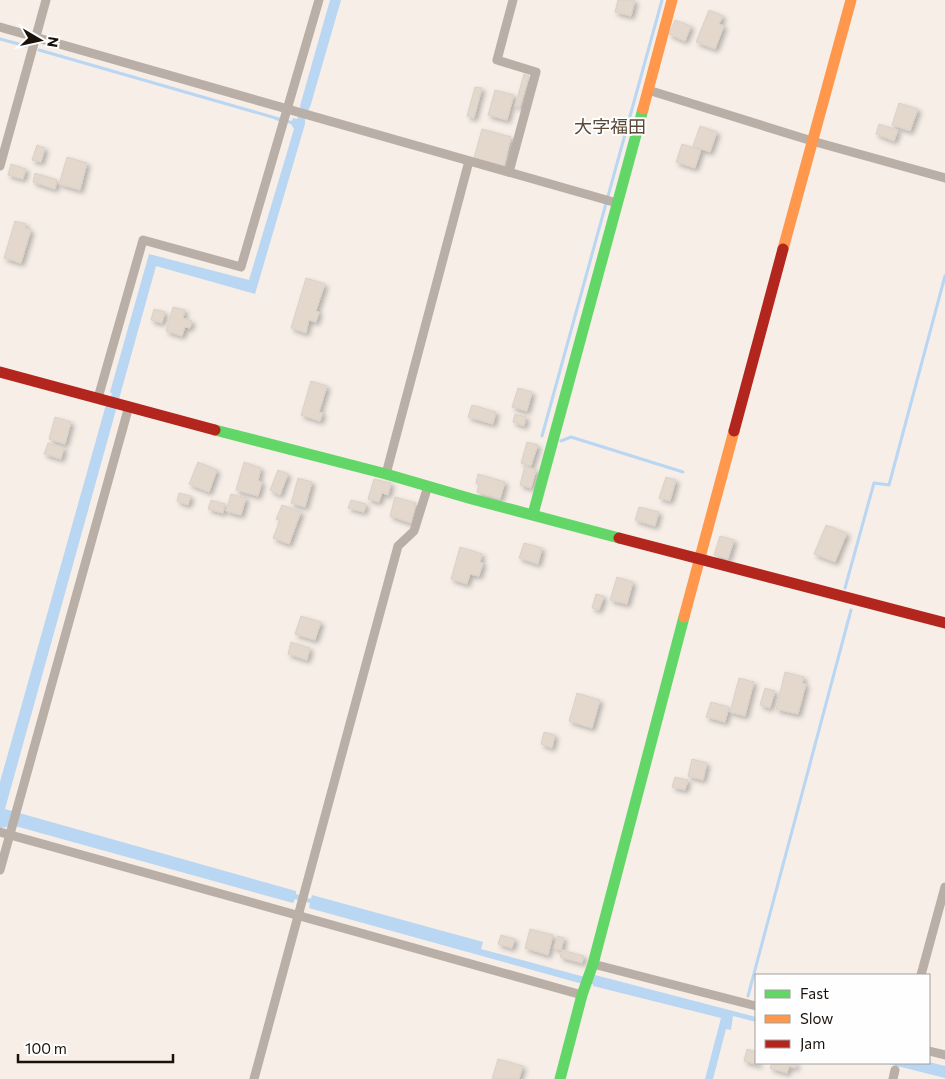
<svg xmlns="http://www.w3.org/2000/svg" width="945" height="1079" font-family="Commissioner,'Noto Sans JP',sans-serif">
	<defs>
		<filter id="shadow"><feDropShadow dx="3" dy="3" stdDeviation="2.5" flood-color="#0004"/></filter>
	</defs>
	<rect width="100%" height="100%" fill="#f6eee7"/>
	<g fill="#b9d6f2">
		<polygon points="330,0 341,0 311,104 305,119 305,124 255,294 156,266 5,809 296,891 296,894 311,899 312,895 483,942 481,949 581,976 594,978 595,975 756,1017 756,1022 733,1016 731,1030 726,1029 713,1079 705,1079 721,1018 593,986 593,984 579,983 309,908 310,903 295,899 293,903 8,824 7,827 0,828 0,782 105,408 112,394 110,392 149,254 249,280 294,129 291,124 275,120 276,117 292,121 293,118 297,119 301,109 300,106"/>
		<polygon points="929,1062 945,1066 945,1078 885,1063"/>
	</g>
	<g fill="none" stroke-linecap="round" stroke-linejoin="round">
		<g stroke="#b9d6f2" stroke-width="3">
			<polyline points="0,39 26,46"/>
			<polyline points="39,50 279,119"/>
			<polyline points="542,436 662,0"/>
			<polyline points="561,441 571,437 683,472"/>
			<polyline points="845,588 874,483 889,485 945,276"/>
			<polyline points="748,996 851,610"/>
		</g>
	</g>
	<g fill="#e4d8cc" stroke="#d9d1ca" filter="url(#shadow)">
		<polygon points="618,0 635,0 631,16 615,12"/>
		<polygon points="709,10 723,16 719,24 724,26 715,49 696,42"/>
		<polygon points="675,20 691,26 685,41 669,34"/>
		<polygon points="524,74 529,76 520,107 515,106"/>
		<polygon points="475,87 482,88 474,118 467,116"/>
		<polygon points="495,90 514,95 507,120 488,115"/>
		<polygon points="899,103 918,109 910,131 892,125"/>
		<polygon points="879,124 898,130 894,141 876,134"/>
		<polygon points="700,126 717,132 710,152 693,146"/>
		<polygon points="482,129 511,137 504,166 474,158"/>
		<polygon points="682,144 701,150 695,168 676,162"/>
		<polygon points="37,145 45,148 41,162 32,160"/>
		<polygon points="67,157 87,163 80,190 59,184"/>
		<polygon points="11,164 26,169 23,179 8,175"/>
		<polygon points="35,173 57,180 55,189 33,182"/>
		<polygon points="15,221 26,224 25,228 31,230 21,263 4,258"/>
		<polygon points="306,278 325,284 316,311 319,312 316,322 309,320 306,333 291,328"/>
		<polygon points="173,307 185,310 183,318 192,321 190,328 185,327 182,336 166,331"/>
		<polygon points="154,309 165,312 162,323 151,320"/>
		<polygon points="311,381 327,386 319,412 323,413 320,421 301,415"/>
		<polygon points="518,388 532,392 527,411 512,407"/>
		<polygon points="472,405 496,412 493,424 468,417"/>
		<polygon points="515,414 526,417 524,426 513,422"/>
		<polygon points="55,417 71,422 65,444 49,439"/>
		<polygon points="527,442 538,445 531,466 521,463"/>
		<polygon points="48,443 64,448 61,459 44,454"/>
		<polygon points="198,462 217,470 209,492 189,484"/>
		<polygon points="244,462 261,468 258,481 262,482 258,496 236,490"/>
		<polygon points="525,466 536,470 531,488 520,485"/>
		<polygon points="278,470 288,474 280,495 270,490"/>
		<polygon points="478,474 505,482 500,499 477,492 479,484 476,483"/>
		<polygon points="666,477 676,480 670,501 659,498"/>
		<polygon points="298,478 312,482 305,507 291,503"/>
		<polygon points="374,479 391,483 388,495 382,493 379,502 368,499"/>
		<polygon points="179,493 191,496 188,505 177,501"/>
		<polygon points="231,494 246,498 241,515 226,511"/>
		<polygon points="395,497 416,503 411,523 390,516"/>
		<polygon points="211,500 225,504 223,513 208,509"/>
		<polygon points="351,500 366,504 364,512 348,508"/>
		<polygon points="282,505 301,512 289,544 273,538 280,520 276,519"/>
		<polygon points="639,507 659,512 655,526 635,520"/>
		<polygon points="826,525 847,533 835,562 814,554"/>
		<polygon points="720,536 734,540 728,559 714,555"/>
		<polygon points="524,543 542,548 538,564 519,558"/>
		<polygon points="460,547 482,554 480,562 483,563 479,576 470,574 467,584 451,579"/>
		<polygon points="617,577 633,582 627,604 610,600"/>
		<polygon points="596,594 604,596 599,610 592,608"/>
		<polygon points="301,616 321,622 315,640 295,634"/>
		<polygon points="291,642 310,648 307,660 288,654"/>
		<polygon points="785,672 804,677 802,683 806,684 798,714 776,709"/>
		<polygon points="739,678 754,682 745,716 730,712"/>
		<polygon points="765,688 775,691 770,708 760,705"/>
		<polygon points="577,693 600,700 592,728 569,721"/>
		<polygon points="711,702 729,707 725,722 706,717"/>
		<polygon points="544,732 555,735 552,748 541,744"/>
		<polygon points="692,759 707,763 703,780 688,776"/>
		<polygon points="675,777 688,780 685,790 672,787"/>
		<polygon points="530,929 553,935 548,955 525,948"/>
		<polygon points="501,935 515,939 512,948 498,944"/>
		<polygon points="558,936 564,938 561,950 554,948"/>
		<polygon points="562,950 584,956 582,963 560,957"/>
		<polygon points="747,1049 756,1052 756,1063 760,1063 759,1065 744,1061"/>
		<polygon points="498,1059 523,1066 519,1079 492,1079"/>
		<polygon points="772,1063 797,1063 795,1068 789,1066 787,1073 770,1068"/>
	</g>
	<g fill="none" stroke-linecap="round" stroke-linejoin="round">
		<g stroke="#baafa6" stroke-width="9">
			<polyline points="0,27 617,203"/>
			<polyline points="648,90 812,141 945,178"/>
			<polyline points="0,166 46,0"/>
			<polyline points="509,172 536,72 497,60 513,0"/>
			<polyline points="98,398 143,240 241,267 319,0"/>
			<polyline points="386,474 469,161"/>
			<polyline points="0,832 582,995"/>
			<polyline points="0,870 129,406"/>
			<polyline points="593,964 756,1006"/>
			<polyline points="921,975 945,887"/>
			<polyline points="929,1051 945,1055"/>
			<polyline points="254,1079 398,546 414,531 428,486"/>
			<polyline points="893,1079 895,1070"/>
		</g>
		<g stroke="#63d668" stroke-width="11">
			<polyline points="215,430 386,474 472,499 619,538"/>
			<polyline points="533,514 643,109"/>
			<polyline points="560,1079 582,995 593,964 684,617"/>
		</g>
		<g stroke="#ff974d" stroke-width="11">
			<polyline points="643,109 672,0"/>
			<polyline points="783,249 851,0"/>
			<polyline points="684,617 734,431"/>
		</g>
		<g stroke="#b3261e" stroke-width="11">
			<polyline points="0,372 215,430"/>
			<polyline points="734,431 783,249"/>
			<polyline points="619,538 945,623"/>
		</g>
	</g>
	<g text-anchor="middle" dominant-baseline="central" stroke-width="4" stroke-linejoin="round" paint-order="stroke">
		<g font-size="18" fill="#5b4836" stroke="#fefefe">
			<text x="610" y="126">大字福田</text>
		</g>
	</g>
	<rect x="755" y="974" width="175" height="90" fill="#fefefe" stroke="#a3a09c"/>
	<rect x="765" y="990" width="25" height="8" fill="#63d668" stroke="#a3a09c"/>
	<text x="800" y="999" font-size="15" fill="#1a120a">Fast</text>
	<rect x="765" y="1015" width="25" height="8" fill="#ff974d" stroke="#a3a09c"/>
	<text x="800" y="1024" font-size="15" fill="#1a120a">Slow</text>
	<rect x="765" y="1040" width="25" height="8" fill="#b3261e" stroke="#a3a09c"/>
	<text x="800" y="1049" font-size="15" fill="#1a120a">Jam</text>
	<g transform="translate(40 40) rotate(99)" stroke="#fefefe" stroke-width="4" paint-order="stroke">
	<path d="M0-4L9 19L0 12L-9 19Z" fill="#1a120a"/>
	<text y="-8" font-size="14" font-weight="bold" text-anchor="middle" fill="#1a120a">N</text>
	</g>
	<path d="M18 1054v8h155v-8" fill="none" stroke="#1a120a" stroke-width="2.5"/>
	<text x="25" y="1054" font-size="15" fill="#1a120a" stroke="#fefefe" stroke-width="4" paint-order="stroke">100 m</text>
</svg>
